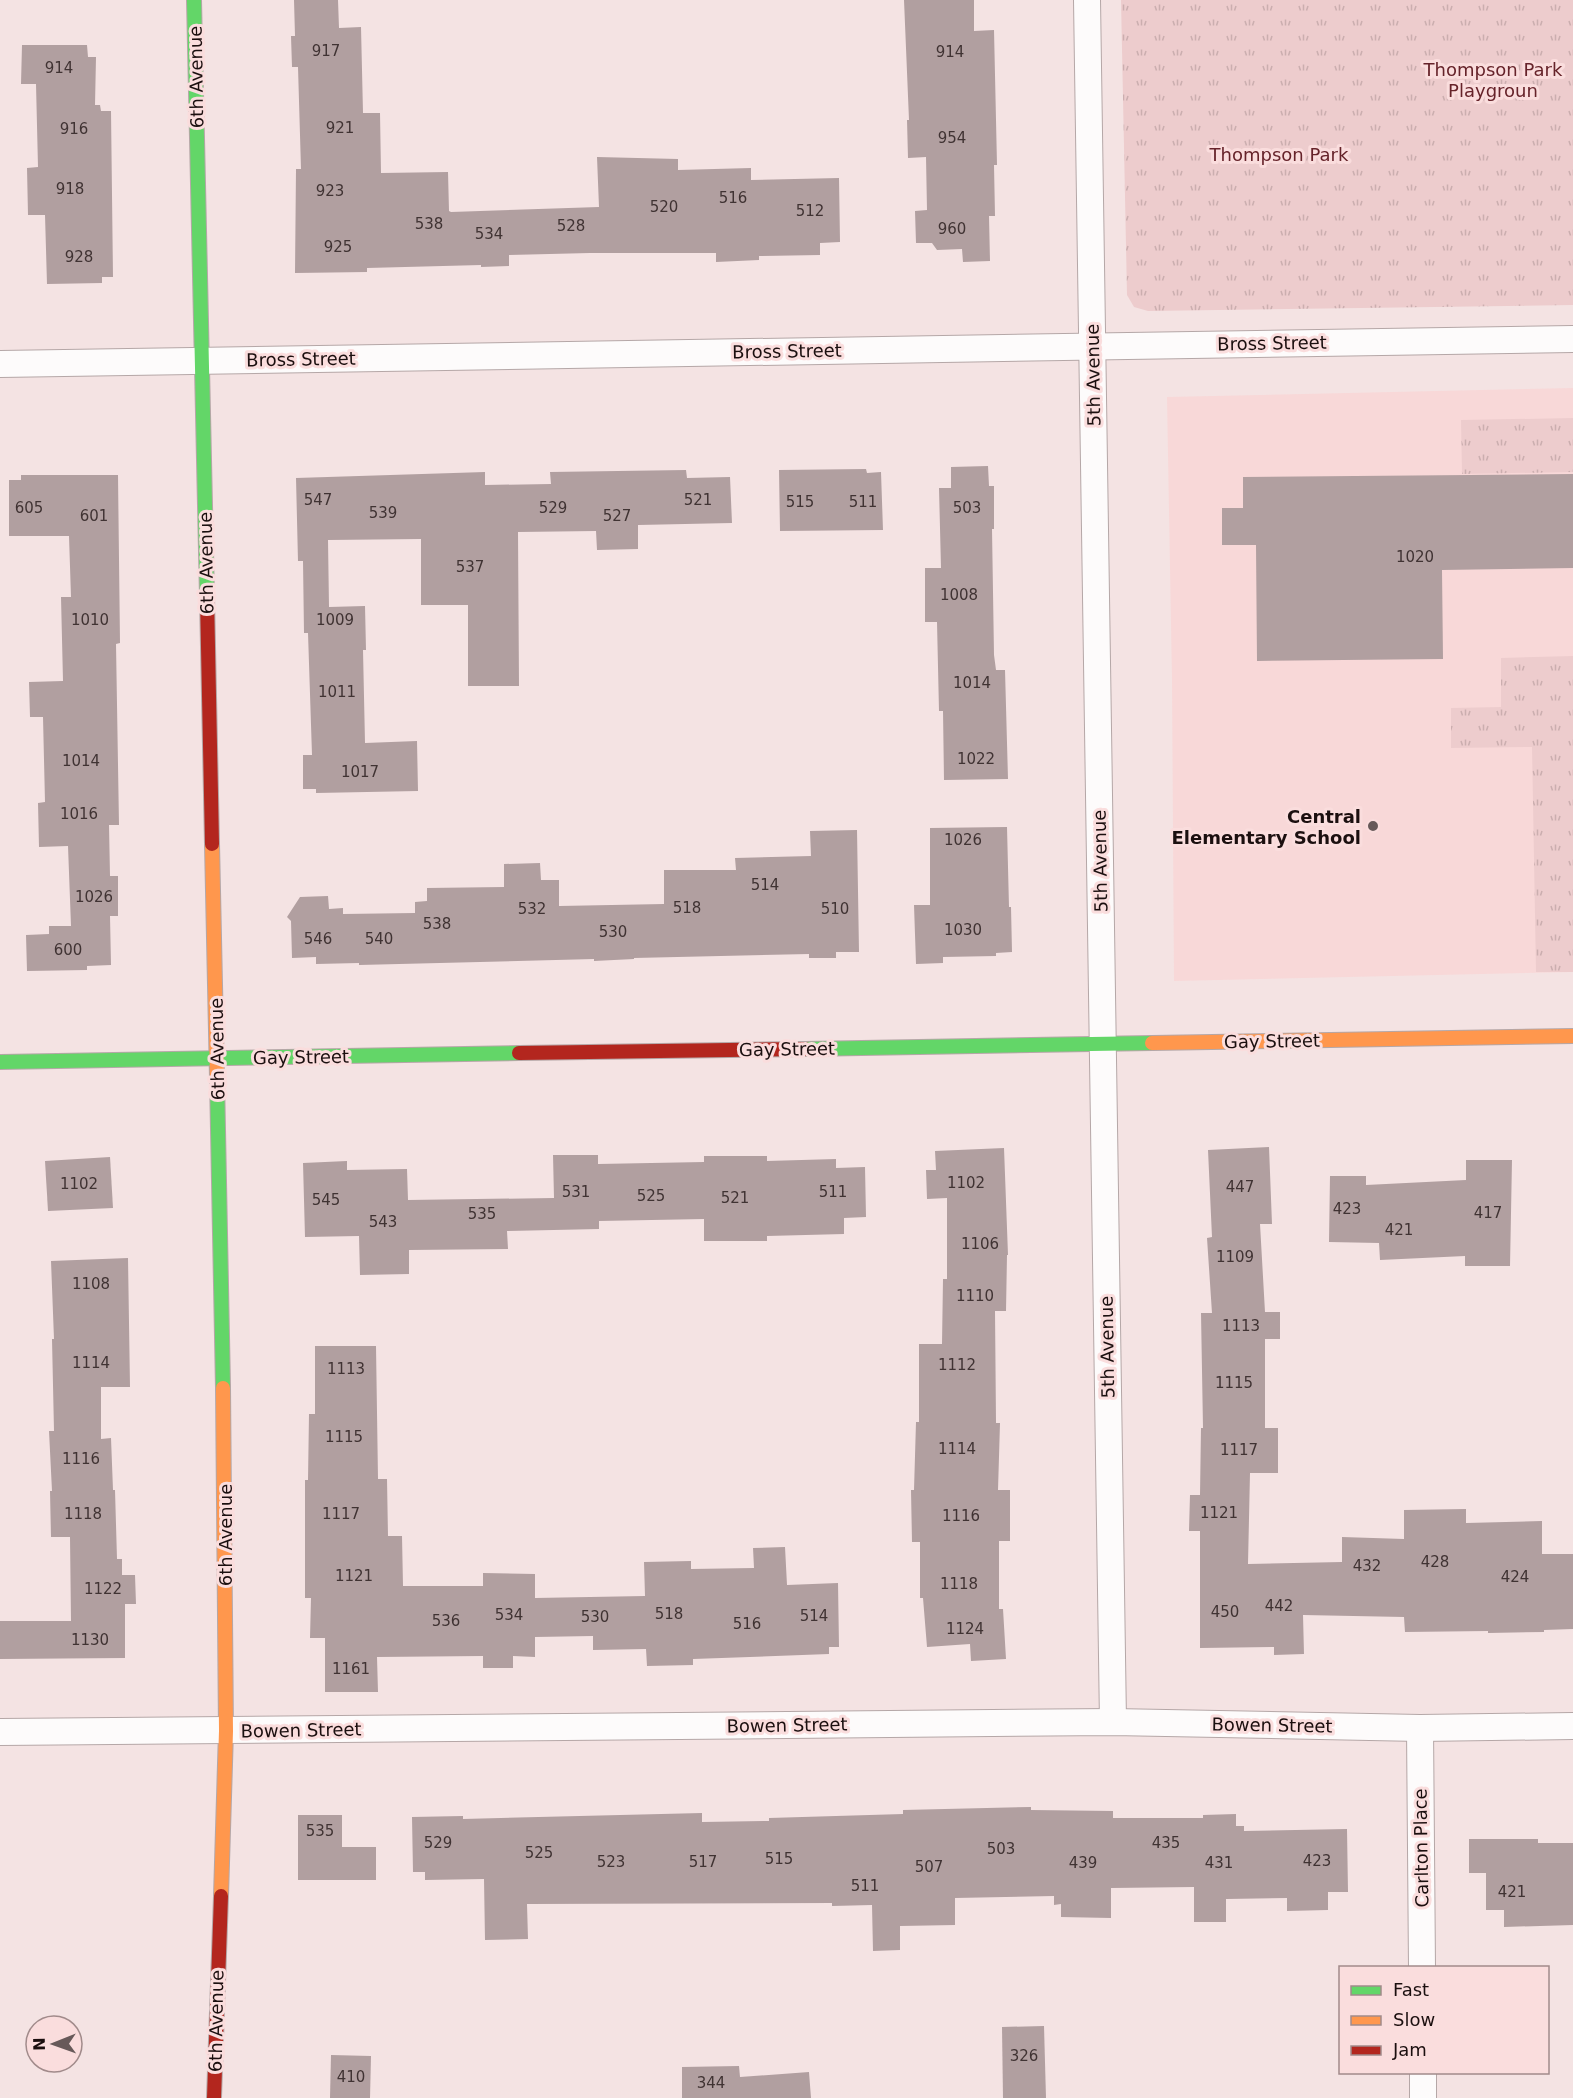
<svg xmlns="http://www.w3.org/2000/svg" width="1573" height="2098" font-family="'DejaVu Sans',sans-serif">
	<defs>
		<pattern id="grass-tufts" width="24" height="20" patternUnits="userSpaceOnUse" patternTransform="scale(1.5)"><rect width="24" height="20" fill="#edcccd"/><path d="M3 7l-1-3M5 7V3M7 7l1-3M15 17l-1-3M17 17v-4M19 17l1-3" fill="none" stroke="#cbaeaf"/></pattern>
	</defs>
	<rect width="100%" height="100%" fill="#f4e3e3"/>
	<polygon fill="#f8d8d8" points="1573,388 1573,972 1174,981 1172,680 1167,397"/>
	<g fill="url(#grass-tufts)">
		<polygon points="1121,0 1573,0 1573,305 1148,311 1134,307 1127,295"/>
		<polygon points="1573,418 1573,472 1462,474 1461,420"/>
		<polygon points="1573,656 1573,972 1536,972 1532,747 1451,748 1451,708 1501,707 1501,658"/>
	</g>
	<g fill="#b19fa0">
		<polygon points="294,0 338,0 339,28 361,27 363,113 380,113 381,173 448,172 449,211 451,212 599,207 597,157 678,159 678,170 751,168 751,180 839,178 840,242 820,243 820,255 759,256 759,260 716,262 716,253 590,253 509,255 509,266 481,267 481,265 367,268 367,272 295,273 296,169 301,169 298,67 292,67 291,36 295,36"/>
		<polygon points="904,0 974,0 974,31 994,30 997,165 994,165 995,216 989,216 990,261 963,262 962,249 937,250 932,243 916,243 915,211 927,210 926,157 908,158 907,120 909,120"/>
		<polygon points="22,45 87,45 88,57 96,57 95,105 100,105 101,111 111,111 113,277 102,277 102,283 47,284 45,215 28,215 27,168 38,167 36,84 21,84"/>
		<polygon points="988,466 989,486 994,486 994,529 992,529 994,655 996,670 1005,670 1008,779 944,780 943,711 939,711 937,622 925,622 925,568 941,568 939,488 951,488 951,467"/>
		<polygon points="866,469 867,473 881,472 883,530 780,531 779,470"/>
		<polygon points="686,470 687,478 730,477 732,523 638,525 638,549 597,550 596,531 518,532 519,686 468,686 468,605 421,605 421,539 328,540 329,607 365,606 366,650 363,650 365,743 417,741 418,791 316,793 316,789 303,789 303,755 312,755 308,633 304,633 303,561 298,561 296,478 485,472 485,485 551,484 550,472"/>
		<polygon points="1573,474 1573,568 1442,570 1443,659 1257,661 1256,545 1222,545 1222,508 1243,508 1243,477"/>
		<polygon points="21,475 118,475 120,643 116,644 119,825 109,825 110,876 118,876 118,916 110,916 111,965 87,966 87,970 27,971 26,935 49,934 49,926 71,926 68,846 39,847 38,803 45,802 43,717 30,717 29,682 63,681 61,597 71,597 69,536 9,536 9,480 21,480"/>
		<polygon points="1007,827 1009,907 1011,907 1012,952 996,953 996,956 943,957 943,963 916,964 914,905 930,905 930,828"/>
		<polygon points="857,830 859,952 836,952 836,958 809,958 809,954 634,958 634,959 594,961 594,959 359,965 359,963 316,964 316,957 292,958 291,921 287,917 300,897 328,896 329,909 343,908 343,914 415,913 415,902 427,901 427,888 504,887 504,864 540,863 541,880 559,880 559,906 664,904 664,870 736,870 735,858 811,856 810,831"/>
		<polygon points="1269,1147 1272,1224 1260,1224 1265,1312 1280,1312 1280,1339 1265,1339 1265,1428 1278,1428 1278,1473 1250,1473 1248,1564 1342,1562 1342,1537 1404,1539 1404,1510 1466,1509 1466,1523 1542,1521 1542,1554 1573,1554 1573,1629 1544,1630 1544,1632 1488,1633 1488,1631 1405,1632 1404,1617 1303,1615 1304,1654 1274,1655 1274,1647 1200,1648 1200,1531 1189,1531 1190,1495 1200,1495 1201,1428 1203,1428 1201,1313 1212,1313 1207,1238 1212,1237 1208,1150"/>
		<polygon points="1004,1148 1008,1255 1007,1255 1006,1311 995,1311 996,1423 1000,1423 998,1490 1010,1490 1010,1541 999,1541 999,1609 1003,1609 1006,1659 971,1661 970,1644 927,1647 923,1598 920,1598 920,1542 912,1542 911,1490 914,1490 916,1422 919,1422 919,1344 942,1344 943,1279 947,1279 947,1198 927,1199 926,1170 936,1170 935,1151"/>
		<polygon points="553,1155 598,1155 598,1164 704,1162 704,1156 767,1156 767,1161 836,1159 836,1168 865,1167 866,1217 844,1218 844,1234 767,1236 767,1241 704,1241 704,1219 599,1221 599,1229 507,1231 508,1249 409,1250 409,1274 360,1275 359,1236 305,1237 303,1163 347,1161 347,1170 407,1169 408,1200 554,1198"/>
		<polygon points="110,1157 113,1208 48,1211 45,1161"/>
		<polygon points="1466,1160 1512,1160 1510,1266 1465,1266 1465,1256 1380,1260 1379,1243 1329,1242 1330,1176 1366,1176 1366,1185 1466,1180"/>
		<polygon points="128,1258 130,1387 101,1387 101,1439 111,1438 113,1490 115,1490 117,1559 122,1559 122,1575 135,1575 136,1604 125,1604 125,1658 0,1659 0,1621 71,1621 70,1537 51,1537 50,1491 52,1491 49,1431 54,1431 52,1339 54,1339 51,1261"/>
		<polygon points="315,1346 376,1346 378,1479 387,1479 388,1536 402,1536 403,1586 483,1586 483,1573 535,1574 535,1598 645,1596 644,1562 691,1561 691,1569 754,1568 753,1548 785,1547 787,1585 838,1583 839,1647 829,1647 829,1654 693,1659 693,1665 647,1666 646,1649 593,1650 593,1636 535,1637 535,1657 513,1656 513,1668 483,1668 483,1656 377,1657 378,1692 325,1692 325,1638 310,1638 311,1598 305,1598 305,1480 308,1480 309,1414 315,1414"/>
		<polygon points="1031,1807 1031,1810 1113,1811 1113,1818 1203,1818 1203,1815 1236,1814 1236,1826 1244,1826 1244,1831 1347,1829 1348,1892 1328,1892 1328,1910 1287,1911 1287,1898 1226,1899 1226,1922 1194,1922 1194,1887 1111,1888 1111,1918 1061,1917 1061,1904 1054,1905 1054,1896 955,1898 955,1925 900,1926 900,1950 873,1951 872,1905 832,1906 832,1903 527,1904 528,1939 485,1940 484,1879 425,1880 425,1872 413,1872 412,1817 463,1816 463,1819 702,1813 702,1822 769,1821 769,1818 903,1814 903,1810"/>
		<polygon points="298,1815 342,1815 342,1847 376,1847 376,1880 298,1880"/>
		<polygon points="1469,1839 1538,1839 1538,1843 1573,1843 1573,1925 1504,1927 1504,1910 1486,1910 1486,1873 1469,1873"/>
		<polygon points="1044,2026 1046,2098 1003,2098 1002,2027"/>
		<polygon points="331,2055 371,2056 370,2098 330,2098"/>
		<polygon points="739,2066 740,2077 809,2072 811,2098 682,2098 682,2067"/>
	</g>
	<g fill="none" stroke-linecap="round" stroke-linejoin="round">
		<defs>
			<g id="street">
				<polyline points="1087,0 1113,1722"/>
				<polyline points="0,364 1573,339"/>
				<polyline points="1420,1728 1422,1968"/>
				<polyline points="0,1732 1113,1722 1420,1728 1573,1726"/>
				<polyline points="1423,2072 1423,2098"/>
			</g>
			<g id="fast">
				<polyline points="194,0 207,597"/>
				<polyline points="805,1049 1152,1043"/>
				<polyline points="0,1062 519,1053"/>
				<polyline points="217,1078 223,1388"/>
			</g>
			<g id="slow">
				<polyline points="212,844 217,1078"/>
				<polyline points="1152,1043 1573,1036"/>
				<polyline points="221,1896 226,1731 223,1388"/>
			</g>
			<g id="jam">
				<polyline points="207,597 212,844"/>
				<polyline points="519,1053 805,1049"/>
				<polyline points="214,2098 221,1896"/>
			</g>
		</defs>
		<use href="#street" stroke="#b5a7a7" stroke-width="28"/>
		<use href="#fast" stroke="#b5a7a7" stroke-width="16"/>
		<use href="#slow" stroke="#b5a7a7" stroke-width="16"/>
		<use href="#jam" stroke="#b5a7a7" stroke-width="16"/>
		<use href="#street" stroke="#fdfbfb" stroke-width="26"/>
		<use href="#fast" stroke="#63d668" stroke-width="14"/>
		<use href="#slow" stroke="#ff974d" stroke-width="14"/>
		<use href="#jam" stroke="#b3261e" stroke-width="14"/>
	</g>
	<circle fill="#675959" stroke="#fadddd" stroke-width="2" cx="1373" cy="826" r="6"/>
	<g text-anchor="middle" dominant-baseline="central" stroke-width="6" stroke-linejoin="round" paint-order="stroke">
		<g font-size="15" fill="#403333">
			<text x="326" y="51">917</text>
			<text x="950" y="52">914</text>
			<text x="59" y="68">914</text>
			<text x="340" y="128">921</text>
			<text x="74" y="129">916</text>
			<text x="952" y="138">954</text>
			<text x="70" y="189">918</text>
			<text x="330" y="191">923</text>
			<text x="733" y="198">516</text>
			<text x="664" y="207">520</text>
			<text x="810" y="211">512</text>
			<text x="429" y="224">538</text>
			<text x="571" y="226">528</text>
			<text x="952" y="229">960</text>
			<text x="489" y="234">534</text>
			<text x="338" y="247">925</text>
			<text x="79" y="257">928</text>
			<text x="318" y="500">547</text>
			<text x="698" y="500">521</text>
			<text x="800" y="502">515</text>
			<text x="863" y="502">511</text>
			<text x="29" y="508">605</text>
			<text x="553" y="508">529</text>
			<text x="967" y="508">503</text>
			<text x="383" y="513">539</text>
			<text x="94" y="516">601</text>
			<text x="617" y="516">527</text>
			<text x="1415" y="557">1020</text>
			<text x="470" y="567">537</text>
			<text x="959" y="595">1008</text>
			<text x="90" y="620">1010</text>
			<text x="335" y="620">1009</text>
			<text x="972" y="683">1014</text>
			<text x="337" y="692">1011</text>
			<text x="976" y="759">1022</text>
			<text x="81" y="761">1014</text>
			<text x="360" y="772">1017</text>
			<text x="79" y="814">1016</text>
			<text x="963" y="840">1026</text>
			<text x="765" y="885">514</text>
			<text x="94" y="897">1026</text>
			<text x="687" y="908">518</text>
			<text x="532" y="909">532</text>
			<text x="835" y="909">510</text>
			<text x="437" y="924">538</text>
			<text x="963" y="930">1030</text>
			<text x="613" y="932">530</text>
			<text x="318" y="939">546</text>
			<text x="379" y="939">540</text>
			<text x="68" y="950">600</text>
			<text x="966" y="1183">1102</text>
			<text x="79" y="1184">1102</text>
			<text x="1240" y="1187">447</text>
			<text x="576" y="1192">531</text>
			<text x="833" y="1192">511</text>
			<text x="651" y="1196">525</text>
			<text x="735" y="1198">521</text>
			<text x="326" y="1200">545</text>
			<text x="1347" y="1209">423</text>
			<text x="1488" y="1213">417</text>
			<text x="482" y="1214">535</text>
			<text x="383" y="1222">543</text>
			<text x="1399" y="1230">421</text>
			<text x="980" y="1244">1106</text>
			<text x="1235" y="1257">1109</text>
			<text x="91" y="1284">1108</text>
			<text x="975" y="1296">1110</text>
			<text x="1241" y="1326">1113</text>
			<text x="91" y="1363">1114</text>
			<text x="957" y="1365">1112</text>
			<text x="346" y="1369">1113</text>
			<text x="1234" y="1383">1115</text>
			<text x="344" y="1437">1115</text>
			<text x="957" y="1449">1114</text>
			<text x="1239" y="1450">1117</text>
			<text x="81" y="1459">1116</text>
			<text x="1219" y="1513">1121</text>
			<text x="83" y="1514">1118</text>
			<text x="341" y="1514">1117</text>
			<text x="961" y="1516">1116</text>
			<text x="1435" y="1562">428</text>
			<text x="1367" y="1566">432</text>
			<text x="354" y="1576">1121</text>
			<text x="1515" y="1577">424</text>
			<text x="959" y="1584">1118</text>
			<text x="103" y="1589">1122</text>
			<text x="1279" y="1606">442</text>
			<text x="1225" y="1612">450</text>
			<text x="669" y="1614">518</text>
			<text x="509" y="1615">534</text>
			<text x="814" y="1616">514</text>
			<text x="595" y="1617">530</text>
			<text x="446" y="1621">536</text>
			<text x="747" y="1624">516</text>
			<text x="965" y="1629">1124</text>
			<text x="90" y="1640">1130</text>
			<text x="351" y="1669">1161</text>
			<text x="320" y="1831">535</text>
			<text x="438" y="1843">529</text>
			<text x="1166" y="1843">435</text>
			<text x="1001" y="1849">503</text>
			<text x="539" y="1853">525</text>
			<text x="779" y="1859">515</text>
			<text x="1317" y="1861">423</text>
			<text x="611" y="1862">523</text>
			<text x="703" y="1862">517</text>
			<text x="1083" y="1863">439</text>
			<text x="1219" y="1863">431</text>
			<text x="929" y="1867">507</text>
			<text x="865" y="1886">511</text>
			<text x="1512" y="1892">421</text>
			<text x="1024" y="2056">326</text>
			<text x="351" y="2077">410</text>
			<text x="711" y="2083">344</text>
		</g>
		<g font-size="18" fill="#66232a" stroke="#fadddd">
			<text x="1493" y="69">Thompson Park<tspan x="1493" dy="21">Playgroun</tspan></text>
			<text x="1279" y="154">Thompson Park</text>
		</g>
		<g font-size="18" fill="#1b0f0f" stroke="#fadddd">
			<text transform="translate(196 77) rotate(-91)">6th Avenue</text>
			<text transform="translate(1272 343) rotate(-1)">Bross Street</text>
			<text transform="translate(787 351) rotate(-1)">Bross Street</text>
			<text transform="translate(301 359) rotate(-1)">Bross Street</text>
			<text transform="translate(1093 375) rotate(-91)">5th Avenue</text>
			<text transform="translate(206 563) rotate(-91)">6th Avenue</text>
			<text transform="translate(1100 861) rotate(-91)">5th Avenue</text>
			<text transform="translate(1272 1041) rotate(-1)">Gay Street</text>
			<text transform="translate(217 1049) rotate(-91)">6th Avenue</text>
			<text transform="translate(787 1049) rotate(-1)">Gay Street</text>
			<text transform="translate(301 1057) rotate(-1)">Gay Street</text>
			<text transform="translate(1107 1347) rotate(-91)">5th Avenue</text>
			<text transform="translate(225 1535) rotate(-90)">6th Avenue</text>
			<text transform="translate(787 1725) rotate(-1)">Bowen Street</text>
			<text transform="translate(1272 1725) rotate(1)">Bowen Street</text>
			<text transform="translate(301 1730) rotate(-1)">Bowen Street</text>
			<text transform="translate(1421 1848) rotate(-91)">Carlton Place</text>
			<text transform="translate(216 2021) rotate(-89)">6th Avenue</text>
		</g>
		<g font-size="18" font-weight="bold" fill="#1b0f0f" stroke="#fadddd" text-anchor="end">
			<text x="1361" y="816">Central<tspan x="1361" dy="21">Elementary School</tspan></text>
		</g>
	</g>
	<rect x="1339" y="1966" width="210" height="108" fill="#fadddd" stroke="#a18b8b" stroke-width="1.5"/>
	<rect x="1351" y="1986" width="30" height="9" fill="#63d668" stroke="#a18b8b" stroke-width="1.5"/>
	<text x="1393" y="1996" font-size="18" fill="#1b0f0f">Fast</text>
	<rect x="1351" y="2016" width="30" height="9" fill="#ff974d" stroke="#a18b8b" stroke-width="1.5"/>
	<text x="1393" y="2026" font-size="18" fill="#1b0f0f">Slow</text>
	<rect x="1351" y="2046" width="30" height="9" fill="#b3261e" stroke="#a18b8b" stroke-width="1.5"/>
	<text x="1393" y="2056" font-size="18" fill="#1b0f0f">Jam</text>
	<g transform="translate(54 2044) rotate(269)"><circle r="28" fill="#fadddd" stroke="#a18b8b" stroke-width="1.5"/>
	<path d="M0-4.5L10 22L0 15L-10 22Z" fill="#675959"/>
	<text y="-9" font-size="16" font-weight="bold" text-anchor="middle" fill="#1b0f0f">N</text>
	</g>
</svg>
